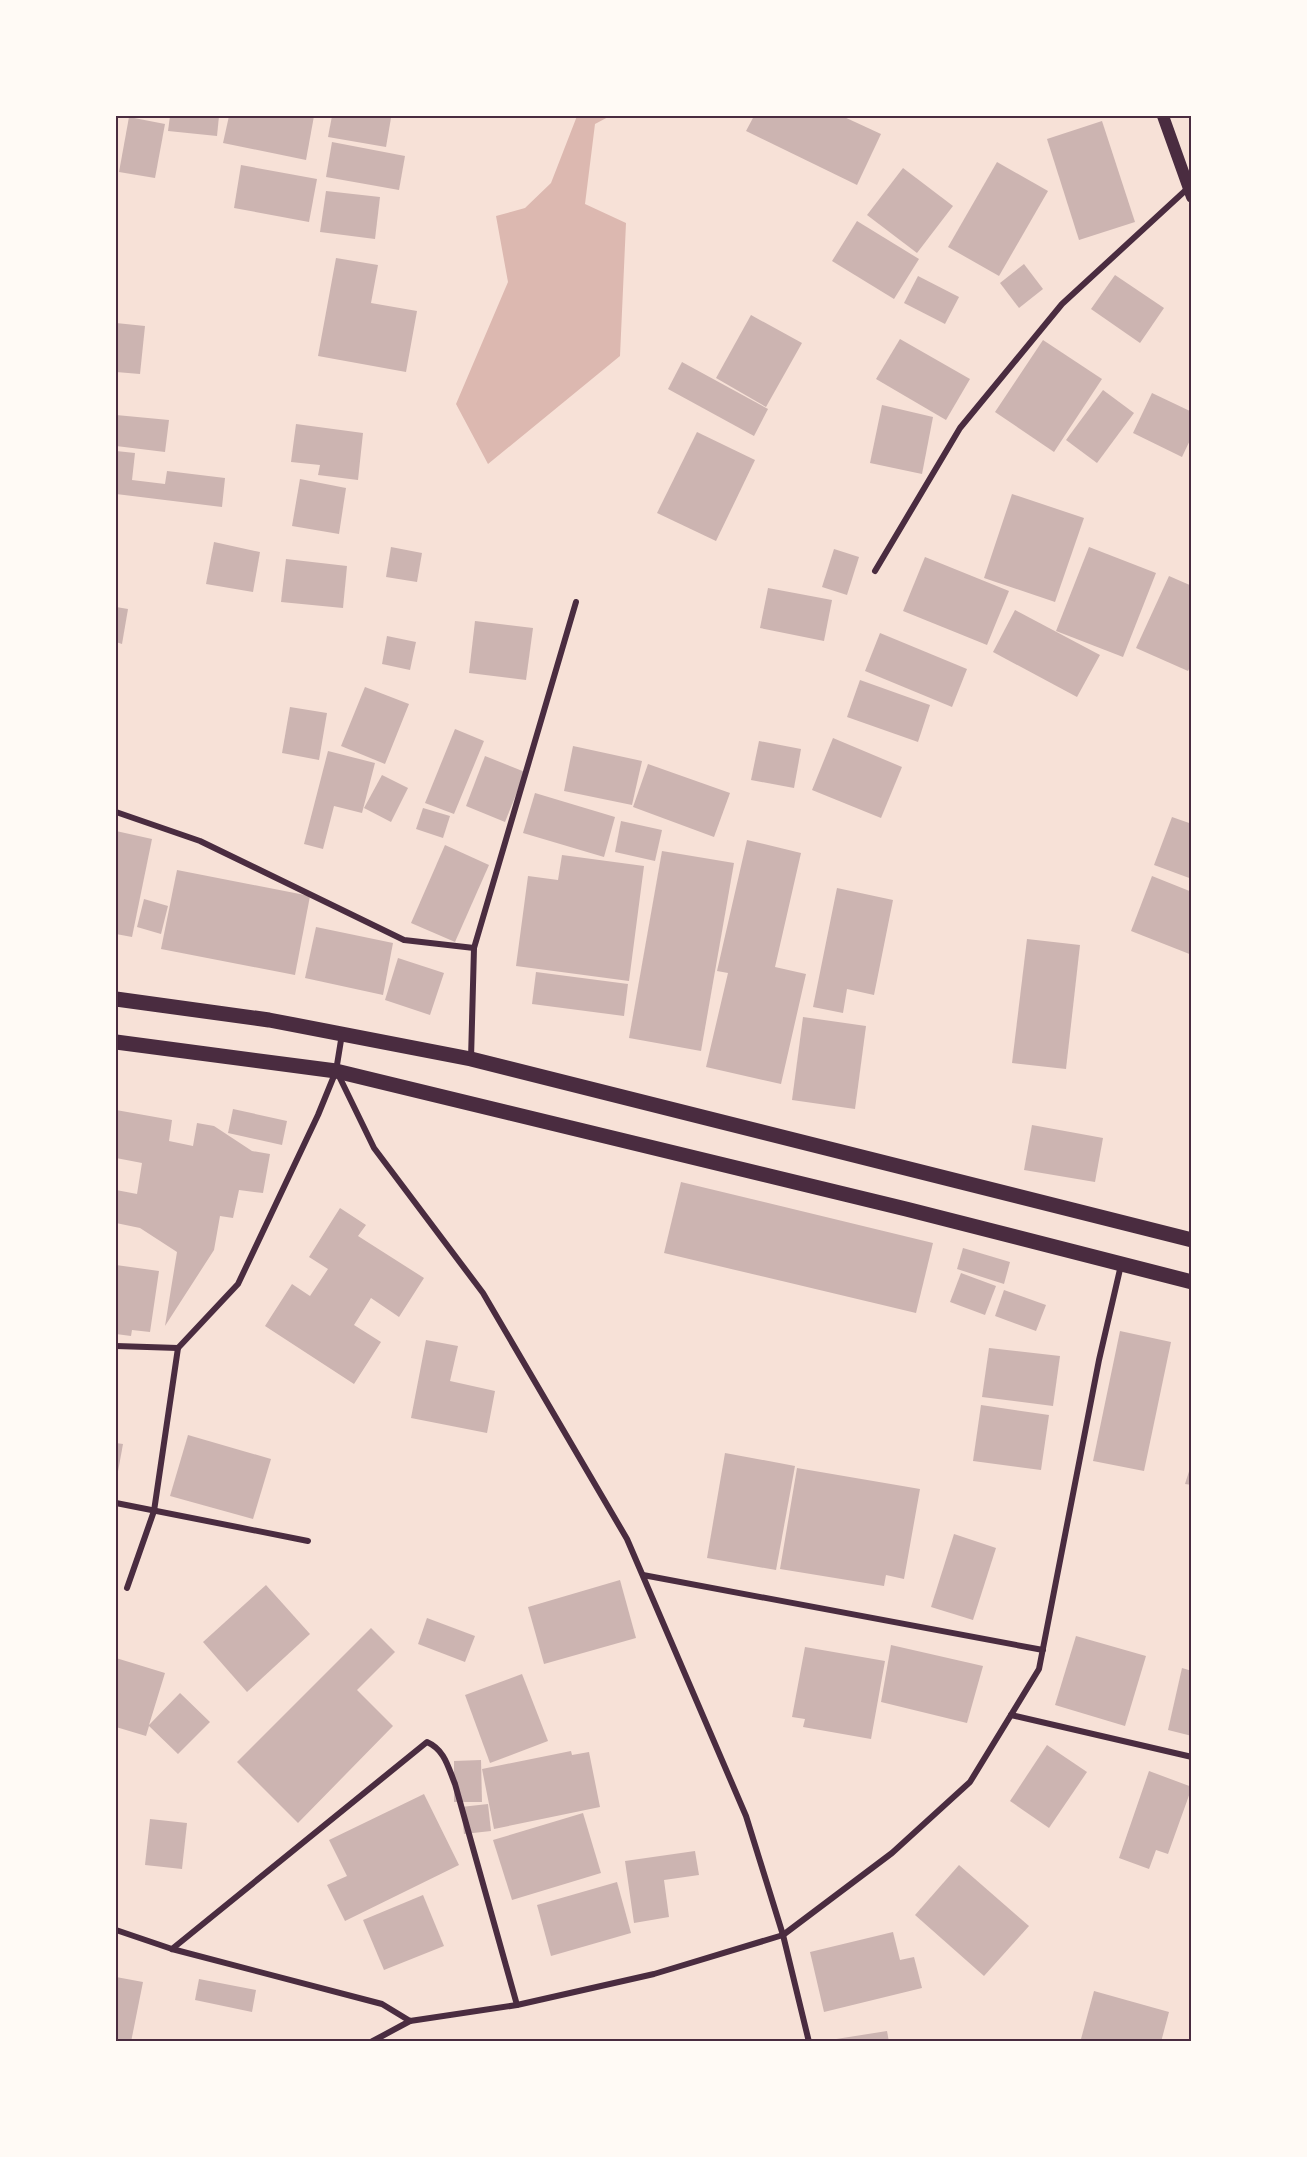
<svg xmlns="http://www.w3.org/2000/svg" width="1307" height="2157" font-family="'Alegreya Sans',sans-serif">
	<rect width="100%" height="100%" fill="#f7e1d7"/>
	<polygon fill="#dcb8b0" points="577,116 610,116 595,124 585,204 626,223 620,356 488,464 456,404 508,282 496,216 525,208 551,183"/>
	<g fill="#ccb4b1">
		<polygon points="170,116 219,116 217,136 168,131"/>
		<polygon points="229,116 314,116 306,160 223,143"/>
		<polygon points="332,116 391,118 386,147 328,137"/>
		<polygon points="754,116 842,116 881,134 857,185 746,131"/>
		<polygon points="129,117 165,124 155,178 119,172"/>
		<polygon points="1102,121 1135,222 1079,240 1047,139"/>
		<polygon points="332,142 405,156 399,190 326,177"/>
		<polygon points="997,162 1048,191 999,276 948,247"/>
		<polygon points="241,165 317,179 309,222 234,208"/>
		<polygon points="903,168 953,206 917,253 867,215"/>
		<polygon points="326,191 380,197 375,239 320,232"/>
		<polygon points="857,221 919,259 894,299 832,261"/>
		<polygon points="336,258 378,265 371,303 417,311 406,372 318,356"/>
		<polygon points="1024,264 1043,289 1019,308 1000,283"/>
		<polygon points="1115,275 1164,308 1140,343 1091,309"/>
		<polygon points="918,276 959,297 945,324 904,303"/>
		<polygon points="751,315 802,343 766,407 716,378"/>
		<polygon points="116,323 145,326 140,374 116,372"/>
		<polygon points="900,339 970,379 946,420 876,379"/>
		<polygon points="1043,340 1102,379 1054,452 995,412"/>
		<polygon points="682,362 768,409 754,436 668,389"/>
		<polygon points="1103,390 1134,413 1097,463 1066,440"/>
		<polygon points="1152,393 1192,412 1192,436 1182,457 1133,433"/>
		<polygon points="882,405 933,417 922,474 870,463"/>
		<polygon points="116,415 169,420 165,452 116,446"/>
		<polygon points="296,424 363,433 358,480 318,475 320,465 291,462"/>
		<polygon points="697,432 755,460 716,541 657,513"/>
		<polygon points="116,451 135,453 132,480 165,484 167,471 225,478 222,507 116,494"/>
		<polygon points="300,479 346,488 339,534 292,526"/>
		<polygon points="1012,494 1084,518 1055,602 984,578"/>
		<polygon points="214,542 260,552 253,592 206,584"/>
		<polygon points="391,547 422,553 417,582 386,577"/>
		<polygon points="1089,547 1156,573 1123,657 1056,631"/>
		<polygon points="834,549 859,557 847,595 822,587"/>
		<polygon points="925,557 1009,591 987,645 903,611"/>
		<polygon points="286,559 347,566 343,608 281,602"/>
		<polygon points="1169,576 1192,586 1192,663 1188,671 1136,648"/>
		<polygon points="768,588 832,600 824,641 760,628"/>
		<polygon points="116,607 128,609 122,644 116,642"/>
		<polygon points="1015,610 1100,655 1077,697 993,652"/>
		<polygon points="475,621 533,628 526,680 469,673"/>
		<polygon points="880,633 967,669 952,707 865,671"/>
		<polygon points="387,636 416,642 410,670 382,664"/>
		<polygon points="860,680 930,705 918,742 847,717"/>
		<polygon points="365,687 409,704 385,764 341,746"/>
		<polygon points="290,707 327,713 319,760 282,753"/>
		<polygon points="455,729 484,741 454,814 425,803"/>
		<polygon points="833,738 902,767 881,818 812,790"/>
		<polygon points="759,741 801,749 794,788 751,780"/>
		<polygon points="573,746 642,761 632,805 564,791"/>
		<polygon points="328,751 375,763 362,813 334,806 323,849 304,844"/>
		<polygon points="485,756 525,772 505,822 466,806"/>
		<polygon points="648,764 730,793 714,837 633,807"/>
		<polygon points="382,775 408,788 391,822 364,808"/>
		<polygon points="535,793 615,817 604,857 523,833"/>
		<polygon points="423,808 450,816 443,838 416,829"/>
		<polygon points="1172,817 1192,824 1192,879 1154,865"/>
		<polygon points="621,821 662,830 655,861 615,852"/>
		<polygon points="116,831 152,839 132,937 116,934"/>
		<polygon points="747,840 801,853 775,967 806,974 781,1084 706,1067 728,973 717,971"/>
		<polygon points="445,845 489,865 455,942 411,923"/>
		<polygon points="662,851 734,863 701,1051 629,1038"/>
		<polygon points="562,855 644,866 629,981 516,966 528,876 558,880"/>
		<polygon points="177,870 310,896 295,975 161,949"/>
		<polygon points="1152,876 1192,892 1192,955 1131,931"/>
		<polygon points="837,888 893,900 874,995 847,989 843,1013 813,1007"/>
		<polygon points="144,899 168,906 161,934 137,927"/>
		<polygon points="316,927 393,943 383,995 305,978"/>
		<polygon points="1027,939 1080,945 1066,1069 1012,1063"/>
		<polygon points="398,958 444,973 430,1015 385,1000"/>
		<polygon points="536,972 628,984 624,1016 532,1004"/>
		<polygon points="803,1017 866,1026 855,1109 792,1100"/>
		<polygon points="233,1109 287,1121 282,1145 228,1133"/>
		<polygon points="116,1110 172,1120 169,1141 193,1146 197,1123 214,1126 252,1151 270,1154 263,1193 239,1190 233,1218 220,1216 214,1250 165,1326 177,1252 140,1228 116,1223 116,1190 137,1194 142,1163 116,1158"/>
		<polygon points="1032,1125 1103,1138 1095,1182 1024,1170"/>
		<polygon points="681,1182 933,1243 916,1313 664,1253"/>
		<polygon points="340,1208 366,1225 358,1236 424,1278 399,1317 371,1298 354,1325 381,1342 354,1384 265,1326 292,1284 310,1296 328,1269 309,1257"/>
		<polygon points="963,1248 1010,1262 1004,1284 957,1269"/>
		<polygon points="116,1265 159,1271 150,1332 132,1330 131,1336 116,1334"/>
		<polygon points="961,1273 996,1286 985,1315 950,1302"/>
		<polygon points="1004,1290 1046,1305 1036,1331 995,1316"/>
		<polygon points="1120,1331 1171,1342 1144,1471 1093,1461"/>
		<polygon points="426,1340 458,1346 450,1381 495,1391 487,1433 411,1418"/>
		<polygon points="989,1348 1060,1356 1053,1406 982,1397"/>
		<polygon points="981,1405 1049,1415 1041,1470 973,1461"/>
		<polygon points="188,1435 271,1459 253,1519 170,1496"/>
		<polygon points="116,1443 123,1444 117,1477 116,1477"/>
		<polygon points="725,1453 795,1466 776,1570 707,1558"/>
		<polygon points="1192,1462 1192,1485 1185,1484"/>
		<polygon points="797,1468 920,1489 904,1579 886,1575 884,1586 780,1569"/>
		<polygon points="954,1534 996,1548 973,1620 931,1607"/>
		<polygon points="620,1580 636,1638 544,1664 528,1607"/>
		<polygon points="266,1585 310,1634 247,1692 203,1642"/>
		<polygon points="427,1618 475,1636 465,1662 418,1644"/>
		<polygon points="371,1628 395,1652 357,1690 393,1726 298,1823 237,1762"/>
		<polygon points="1076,1636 1146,1656 1125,1726 1055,1705"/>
		<polygon points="891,1645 983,1666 967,1723 881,1702"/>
		<polygon points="805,1647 885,1661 871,1739 803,1727 805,1719 792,1717"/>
		<polygon points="116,1658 165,1673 149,1725 180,1693 210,1722 178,1754 149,1726 146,1736 116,1727"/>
		<polygon points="1182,1668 1192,1671 1192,1736 1168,1730"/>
		<polygon points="522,1674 548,1741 490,1763 465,1695"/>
		<polygon points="1047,1745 1087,1772 1049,1828 1010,1801"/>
		<polygon points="571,1751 572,1755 589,1752 600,1807 494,1829 482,1769"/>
		<polygon points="481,1760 482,1802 454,1802 454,1761"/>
		<polygon points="1149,1771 1192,1787 1168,1854 1156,1850 1149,1869 1119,1858"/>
		<polygon points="424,1794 459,1865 345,1921 327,1885 347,1876 329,1840"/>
		<polygon points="488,1804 491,1831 464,1834 461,1807"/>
		<polygon points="583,1813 601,1873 512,1900 493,1840"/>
		<polygon points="150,1819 187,1823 182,1869 145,1865"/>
		<polygon points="695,1851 699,1875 664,1880 669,1917 634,1923 625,1861"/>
		<polygon points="959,1865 1029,1926 984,1976 915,1915"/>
		<polygon points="617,1882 631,1933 551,1956 537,1905"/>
		<polygon points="423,1895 444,1946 384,1970 363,1920"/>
		<polygon points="893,1932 900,1960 914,1957 922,1988 824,2012 810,1952"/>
		<polygon points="116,1977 143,1982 131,2042 116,2042"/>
		<polygon points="199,1979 256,1990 252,2012 195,2000"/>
		<polygon points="1094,1991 1169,2012 1161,2042 1090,2042 1081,2039"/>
		<polygon points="887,2031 889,2042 830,2042 830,2040"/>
	</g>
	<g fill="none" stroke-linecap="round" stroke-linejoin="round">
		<g stroke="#4a2c40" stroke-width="6">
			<polyline points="875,571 960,428 1062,304 1187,189"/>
			<polyline points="116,812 200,841 404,940 474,948 471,1059"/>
			<polyline points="474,948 576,602"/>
			<polyline points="338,1074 374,1148 483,1293 627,1539 746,1816 783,1935 809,2042"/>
			<polyline points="116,1346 178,1348 238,1284 318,1115 336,1071 342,1034"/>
			<polyline points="116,1503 308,1541"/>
			<polyline points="643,1575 1043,1650"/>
			<polyline points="127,1588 154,1511 178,1348"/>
			<polyline points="1011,1715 1192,1757"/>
			<polyline points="116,1930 172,1949 382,2004 410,2021 517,2005 654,1974 783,1935 892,1853 970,1782 1039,1669 1099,1360 1121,1265"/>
			<path d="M 172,1949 L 427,1742 C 445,1750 448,1767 455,1784 L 517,2005"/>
			<polyline points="371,2042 410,2021"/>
		</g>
		<polyline stroke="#4a2c40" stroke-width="12" points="1163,116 1192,197"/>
		<g stroke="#4a2c40" stroke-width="15">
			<polyline points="116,999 269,1020 471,1059 1192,1240"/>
			<polyline points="116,1042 336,1071 906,1209 1192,1282"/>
		</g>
	</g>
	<rect width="1307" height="2157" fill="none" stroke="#fffaf5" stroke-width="234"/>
	<rect x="117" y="117" width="1073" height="1923" fill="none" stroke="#4a2c40" stroke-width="2"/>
</svg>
